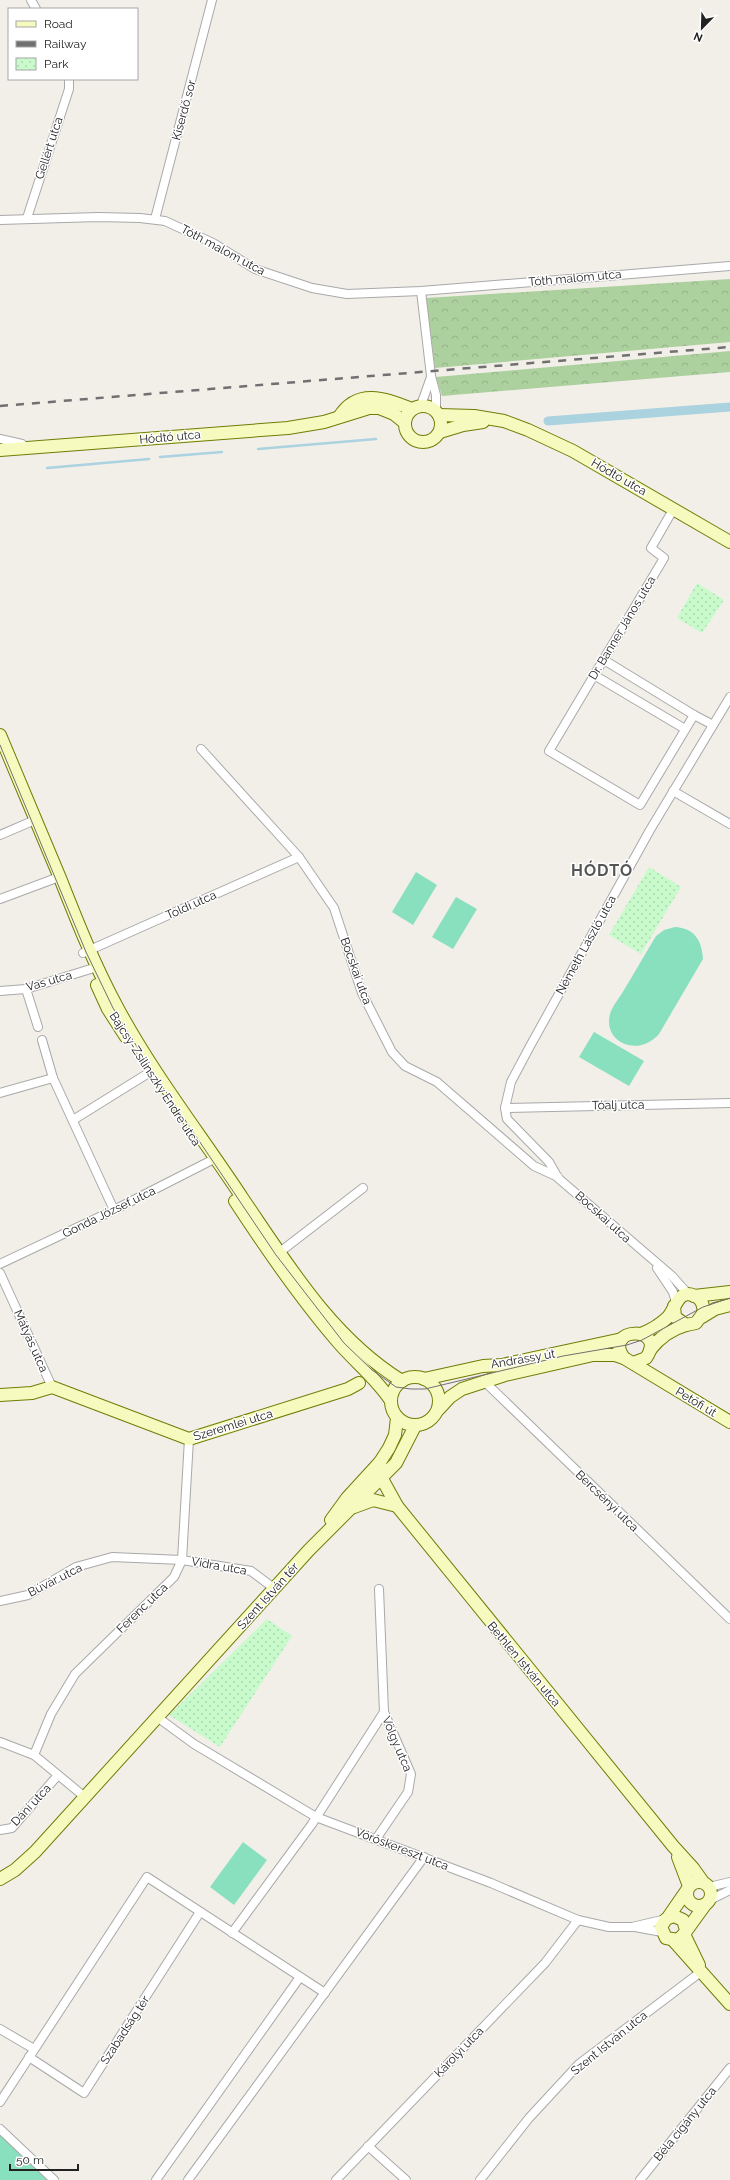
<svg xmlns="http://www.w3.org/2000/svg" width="730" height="2180" font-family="Raleway,sans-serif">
	<defs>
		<pattern id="forest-crowns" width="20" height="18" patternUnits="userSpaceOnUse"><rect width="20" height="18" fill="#add19e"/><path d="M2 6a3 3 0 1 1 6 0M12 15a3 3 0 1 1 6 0" fill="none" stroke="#95b388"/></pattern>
		<pattern id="park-dots" width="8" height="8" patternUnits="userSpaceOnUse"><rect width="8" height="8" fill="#c8facc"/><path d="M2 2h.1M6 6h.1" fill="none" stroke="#acd6af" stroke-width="1.8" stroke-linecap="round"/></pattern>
	</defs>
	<rect width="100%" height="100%" fill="#f2efe9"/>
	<g fill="url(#forest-crowns)">
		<polygon points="730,279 730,342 435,368 426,298"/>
		<polygon points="730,351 730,372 442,396 436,377"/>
	</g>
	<g fill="url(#park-dots)">
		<polygon points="697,583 724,600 702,633 677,618"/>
		<polygon points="649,867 681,887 641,954 609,935"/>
		<polygon points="267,1619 292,1636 220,1747 169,1715"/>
	</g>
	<g fill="#88e0be">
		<polygon points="416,872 437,885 413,925 392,912"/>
		<polygon points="456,897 477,909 453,949 432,937"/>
		<path d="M 675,927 C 694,928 702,940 703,959 L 659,1034 C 637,1059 600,1041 611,1011 C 614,1004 620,997 624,990 C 635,972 645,954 656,936 L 664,930 Z"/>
		<polygon points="594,1032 644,1061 629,1086 579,1057"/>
		<polygon points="243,1842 267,1860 234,1905 210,1887"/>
		<polygon points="0,2129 54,2180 0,2180"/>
	</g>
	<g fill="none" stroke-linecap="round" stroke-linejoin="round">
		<g stroke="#aad3df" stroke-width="2.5">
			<polyline points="258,449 376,439"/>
			<polyline points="160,457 222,452"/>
			<polyline points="47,468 149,459"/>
		</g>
		<polyline stroke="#aad3df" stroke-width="9" points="548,421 730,407"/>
		<defs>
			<g id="street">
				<polyline points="31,0 36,9"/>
				<polyline points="27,218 69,89 69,79"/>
				<polyline points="155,219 212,0"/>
				<polyline points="0,220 98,217 140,218 165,221 213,243 255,269 312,288 347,294 421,291 730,266"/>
				<polyline points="421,291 431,376 436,395 436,411"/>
				<polyline points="421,405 431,377"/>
				<polyline points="0,439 22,444"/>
				<polyline points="674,508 651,548 664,558 549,751 640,805 694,715 713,725"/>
				<polyline points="604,660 694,715"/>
				<polyline points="594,675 685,729"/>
				<polyline points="201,749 299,857 334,908 362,993 392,1052 405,1066 437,1082 534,1166 558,1177"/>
				<polyline points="673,791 730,824"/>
				<polyline points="0,835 35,820"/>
				<polyline points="0,899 59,877"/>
				<polyline points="83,953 299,857"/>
				<polyline points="26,989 38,1027"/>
				<polyline points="0,991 26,989 97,967"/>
				<polyline points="42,1040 53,1078 114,1210"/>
				<polyline points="0,1093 53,1078"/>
				<polyline points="505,1108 730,1103"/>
				<polyline points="73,1120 155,1069"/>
				<polyline points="276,1255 363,1188"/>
				<polyline points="0,1264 114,1210 216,1158"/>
				<polyline points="657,1268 673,1292 676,1302"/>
				<polyline points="0,1273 52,1387"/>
				<polyline points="689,1295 672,1276 558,1178 549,1162 507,1119 505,1108 511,1082 529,1048 650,830 730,697"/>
				<polyline points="485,1382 730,1619"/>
				<polyline points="0,1601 28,1595 76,1567 112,1557 182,1560 251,1571 275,1589"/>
				<polyline points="157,1717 194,1744 316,1817 491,1883 578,1920 609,1927 632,1927 666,1919"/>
				<polyline points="0,1742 34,1755 86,1798"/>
				<polyline points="34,1755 51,1714 75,1674 174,1577 182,1560 189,1439"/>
				<polyline points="0,1830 12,1828 58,1775"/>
				<polyline points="376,1839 408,1792 411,1774 384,1712 379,1589"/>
				<polyline points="709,1887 730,1882"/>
				<polyline points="710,1900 730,1890"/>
				<polyline points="635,1927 662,1932"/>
				<polyline points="232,1933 312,1824 384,1712"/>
				<polyline points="0,2029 34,2049"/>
				<polyline points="29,2057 84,2093 200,1912"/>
				<polyline points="0,2102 147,1877 325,1993"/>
				<polyline points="0,2129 54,2180"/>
				<polyline points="368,2146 406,2180"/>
				<polyline points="156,2180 300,1977"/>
				<polyline points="188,2180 424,1857"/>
				<polyline points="336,2180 545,1963 578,1920"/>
				<polyline points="480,2180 529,2118 579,2064 702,1971"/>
				<polyline points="640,2180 730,2068"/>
			</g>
			<g id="secondary">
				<circle cx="423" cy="424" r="18"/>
				<polyline points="439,415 474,416 504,421 528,430 573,451 730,542"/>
				<path d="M 339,417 C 358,387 386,399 412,409"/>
				<polyline points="440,432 463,425 483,422"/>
				<polyline points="0,450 288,428 324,422 369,408 379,408 394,414 404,422"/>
				<path d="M 0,735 C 20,783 40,830 60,878 C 77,921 94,964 116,1005 C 152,1073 201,1135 243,1199 C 288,1265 332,1338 402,1381"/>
				<polyline points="97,985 108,1009 126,1037"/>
				<path d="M 235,1201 C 267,1250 300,1298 338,1342 C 355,1362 377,1379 391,1401"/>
				<polyline points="694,1296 730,1292"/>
				<polyline points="702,1317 715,1309 730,1305"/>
				<path d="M 641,1334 C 651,1330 661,1324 668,1317 C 676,1308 678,1288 695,1296 C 702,1299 703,1305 704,1312 L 696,1323 L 686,1325 L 675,1317 L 674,1306"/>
				<path d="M 650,1350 C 659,1338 672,1329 686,1325"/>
				<path d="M 633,1363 L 646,1358 C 669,1325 601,1326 624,1358 L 730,1422"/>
				<circle cx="415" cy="1401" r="24"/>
				<polyline points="424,1379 483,1366 502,1365 622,1339"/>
				<polyline points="0,1395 32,1393 52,1387 189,1439 348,1389 359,1383"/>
				<polyline points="439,1409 450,1397 462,1389 505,1375 593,1355 615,1355 624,1358"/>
				<polyline points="380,1462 381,1477 397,1506 673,1846 693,1868 703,1882"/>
				<polyline points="354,1507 373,1500 397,1506"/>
				<polyline points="331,1520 347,1498 380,1462 389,1448 395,1435 397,1418"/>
				<polyline points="678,1857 689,1886"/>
				<polyline points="0,1879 15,1870 35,1852 309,1550 396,1463 415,1426"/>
				<circle cx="699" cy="1894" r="12"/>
				<polyline points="669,1916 687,1890"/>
				<polyline points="686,1930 683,1920 674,1916 666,1919 661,1927 666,1938 678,1940 684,1934 705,1905"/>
				<polyline points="684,1934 699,1965"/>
				<polyline points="673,1940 730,2004"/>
			</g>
		</defs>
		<use href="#street" stroke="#a9a9a9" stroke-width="10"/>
		<use href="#secondary" stroke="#707d05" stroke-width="14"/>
		<use href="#street" stroke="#fff" stroke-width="8"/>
		<use href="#secondary" stroke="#f7fabf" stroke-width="12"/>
		<polyline stroke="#707070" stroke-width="1" points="0,745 86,952 113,1008 152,1071 276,1255 344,1343 372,1370 396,1387 411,1389 425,1389 563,1356 627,1345 642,1340 703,1307 730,1298"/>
		<polyline stroke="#707070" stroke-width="2.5" stroke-dasharray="8 8" stroke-linecap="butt" points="0,406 730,347"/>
	</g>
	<g text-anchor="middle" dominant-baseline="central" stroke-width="3" stroke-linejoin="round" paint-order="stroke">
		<g font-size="12" fill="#222" stroke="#fff">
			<text transform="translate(184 110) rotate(-75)">Kiserdő sor</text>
			<text transform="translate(49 148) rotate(-72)">Gellért utca</text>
			<text transform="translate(223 250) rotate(28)">Tóth malom utca</text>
			<text transform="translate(575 278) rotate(-5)">Tóth malom utca</text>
			<text transform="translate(170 437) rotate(-5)">Hódtó utca</text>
			<text transform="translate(619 477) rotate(30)">Hódtó utca</text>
			<text transform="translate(622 628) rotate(-59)">Dr. Banner János utca</text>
			<text transform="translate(191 905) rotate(-24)">Toldi utca</text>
			<text transform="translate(586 945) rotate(-61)">Németh László utca</text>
			<text transform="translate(356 971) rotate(70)">Bocskai utca</text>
			<text transform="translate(49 981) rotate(-16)">Vas utca</text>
			<text transform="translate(155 1079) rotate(57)">Bajcsy-Zsilinszky Endre utca</text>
			<text transform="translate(618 1105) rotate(-1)">Tóalj utca</text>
			<text transform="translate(109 1212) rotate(-26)">Gonda József utca</text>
			<text transform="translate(603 1217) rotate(42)">Bocskai utca</text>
			<text transform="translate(31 1341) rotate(66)">Mátyás utca</text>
			<text transform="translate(523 1359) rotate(-10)">Andrássy út</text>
			<text transform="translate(696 1402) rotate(31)">Petőfi út</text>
			<text transform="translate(233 1425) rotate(-17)">Szeremlei utca</text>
			<text transform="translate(607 1501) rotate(44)">Bercsényi utca</text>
			<text transform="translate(219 1566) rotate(10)">Vidra utca</text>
			<text transform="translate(55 1580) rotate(-27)">Búvár utca</text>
			<text transform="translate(268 1596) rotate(-48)">Szent István tér</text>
			<text transform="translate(142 1608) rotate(-44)">Ferenc utca</text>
			<text transform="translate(524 1664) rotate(50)">Bethlen István utca</text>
			<text transform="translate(397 1744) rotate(67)">Völgy utca</text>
			<text transform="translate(31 1805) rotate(-47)">Dáni utca</text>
			<text transform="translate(402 1849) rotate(21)">Vöröskereszt utca</text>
			<text transform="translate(125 2030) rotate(-57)">Szabadság tér</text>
			<text transform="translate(609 2043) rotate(-39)">Szent István utca</text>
			<text transform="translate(459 2052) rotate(-46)">Károlyi utca</text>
			<text transform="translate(685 2124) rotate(-51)">Béla cigány utca</text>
		</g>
		<g font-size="16" font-weight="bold" letter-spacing="1" fill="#555" stroke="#fff">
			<text x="602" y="870">HÓDTÓ</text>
		</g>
	</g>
	<rect x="8" y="8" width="130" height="72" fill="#ffffff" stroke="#a7a7a7"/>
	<rect x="16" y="21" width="20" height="6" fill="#f7fabf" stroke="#a7a7a7"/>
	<text x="44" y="28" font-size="12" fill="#222222">Road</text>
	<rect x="16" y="41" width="20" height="6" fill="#707070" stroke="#a7a7a7"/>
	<text x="44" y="48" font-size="12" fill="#222222">Railway</text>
	<rect x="16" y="58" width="20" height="12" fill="url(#park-dots)" stroke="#a7a7a7"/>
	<text x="44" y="68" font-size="12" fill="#222222">Park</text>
	<g transform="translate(702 28) rotate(203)" stroke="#ffffff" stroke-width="3" paint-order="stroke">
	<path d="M0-3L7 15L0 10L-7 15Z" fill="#222222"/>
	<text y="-6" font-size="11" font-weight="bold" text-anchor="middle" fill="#222222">N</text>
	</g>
	<path d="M10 2164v6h68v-6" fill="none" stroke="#222222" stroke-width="2"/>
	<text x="16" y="2164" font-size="12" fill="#222222" stroke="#ffffff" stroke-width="3" paint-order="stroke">50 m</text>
</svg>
